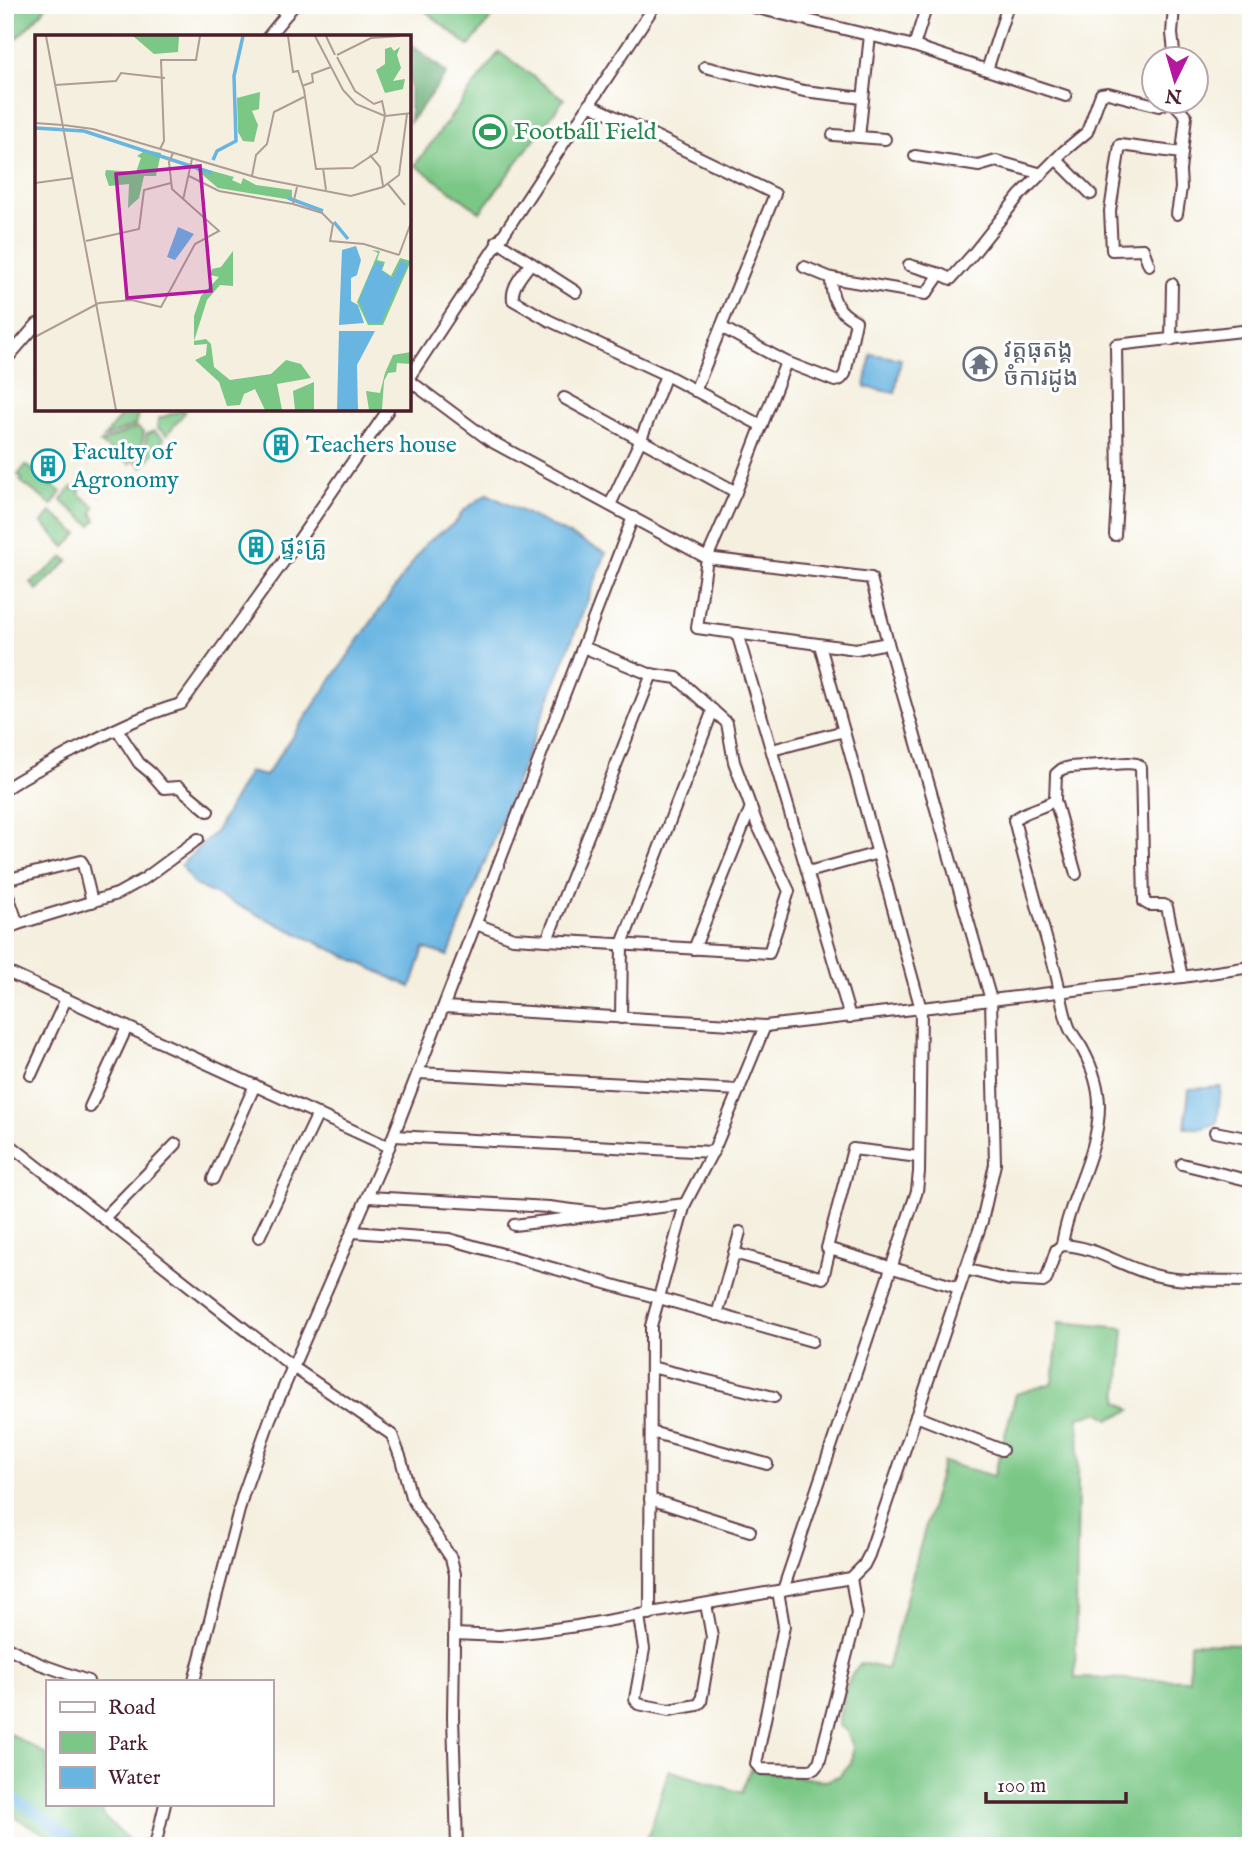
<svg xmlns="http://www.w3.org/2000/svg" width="1256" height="1851" font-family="'IM FELL English','Noto Sans Khmer',serif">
	<rect width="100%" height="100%" fill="#fff"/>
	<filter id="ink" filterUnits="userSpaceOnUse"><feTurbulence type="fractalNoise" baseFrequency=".0143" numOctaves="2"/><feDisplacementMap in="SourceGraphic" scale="14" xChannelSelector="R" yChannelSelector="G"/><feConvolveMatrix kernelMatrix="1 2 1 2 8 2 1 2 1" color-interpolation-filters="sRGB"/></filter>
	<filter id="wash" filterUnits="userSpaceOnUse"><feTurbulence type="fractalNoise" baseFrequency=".00686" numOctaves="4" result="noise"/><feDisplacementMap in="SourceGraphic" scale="28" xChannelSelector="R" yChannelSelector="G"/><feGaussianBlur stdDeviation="1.57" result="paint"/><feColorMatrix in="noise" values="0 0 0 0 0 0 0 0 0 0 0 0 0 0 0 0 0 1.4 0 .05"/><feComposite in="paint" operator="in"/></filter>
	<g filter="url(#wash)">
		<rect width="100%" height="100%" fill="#f4efde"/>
		<g fill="#7ac786" stroke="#627358" stroke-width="2">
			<polygon points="5,5 47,5 42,12 5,51"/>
			<polygon points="418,5 483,5 494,14 469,46"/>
			<polygon points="499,52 564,99 480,212 415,165"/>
			<polygon points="125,410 147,410 138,414 135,425 104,438"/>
			<polygon points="181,410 184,410 185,412 167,435 157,428 158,419"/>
			<polygon points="137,427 144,433 137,463 133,460 130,464 100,443"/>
			<polygon points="154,431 164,439 142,468 140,466 147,434"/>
			<polygon points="26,465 61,492 52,505 20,481 23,479 18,475"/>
			<polygon points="78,485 81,487 79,494 95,507 92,513 96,520 91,525 61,501 71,487 74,490"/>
			<polygon points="51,512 78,534 65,547 42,523"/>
			<polygon points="64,557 68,561 37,590 31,583"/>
			<path d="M 1059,1322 L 1124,1328 L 1118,1401 L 1131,1410 L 1110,1419 L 1099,1412 L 1079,1417 L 1075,1678 L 1189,1680 L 1190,1643 L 1251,1644 L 1251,1846 L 645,1846 L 669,1770 L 742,1793 L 750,1769 L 826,1781 L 839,1776 L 851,1763 L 853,1747 L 847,1731 L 838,1725 C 842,1703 845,1679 861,1663 L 887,1669 L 943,1462 L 994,1476 L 1016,1394 L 1053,1383 Z"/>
			<polygon points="5,1731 47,1755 47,1804 98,1804 106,1819 135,1846 67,1846 5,1812"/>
		</g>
		<polygon fill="#63ac73" stroke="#56664f" stroke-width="2" points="410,44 447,73 410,122"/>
		<g fill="#69b5e2" stroke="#5a6a86" stroke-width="2">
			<polygon points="871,354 901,359 895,393 865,387"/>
			<polygon points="487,494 606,553 448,956 424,948 411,987 195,885 181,865 216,831 249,772 265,776 426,543 456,522 463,511"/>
			<polygon points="1221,1087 1217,1123 1203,1128 1185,1128 1189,1089"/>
		</g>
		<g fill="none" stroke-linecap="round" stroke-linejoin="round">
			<polyline stroke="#69b5e2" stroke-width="10" points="5,1793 40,1815 81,1846"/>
		</g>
	</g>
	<g filter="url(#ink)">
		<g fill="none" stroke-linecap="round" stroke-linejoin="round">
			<defs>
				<g id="minor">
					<polyline points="275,5 287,14"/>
					<polyline points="745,5 914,46 1066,96"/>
					<polyline points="1174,5 1172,34 1175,60"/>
					<polyline points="268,37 294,5"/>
					<polyline points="914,46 927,5"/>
					<polyline points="705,67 804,91 863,98"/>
					<polyline points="987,70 1008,5"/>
					<polyline points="1173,102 1186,116 1180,171 1181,188 1177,214"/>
					<polyline points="589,104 775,194 695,391"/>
					<polyline points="833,135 885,139"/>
					<polyline points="859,137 870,35"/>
					<polyline points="915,156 979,166 996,161 1042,174"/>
					<polyline points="1056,159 1091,194"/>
					<polyline points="497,241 576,292"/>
					<path d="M 531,263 C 523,274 511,286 513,300 L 548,320 L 666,375 L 762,426"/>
					<polyline points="909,265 940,274"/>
					<polyline points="1149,265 1143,249 1112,250 1110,211 1120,145 1182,153"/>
					<polyline points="804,267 831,278 926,294 940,274 951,279 973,254 1019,196 1064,151 1087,132 1101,94 1108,93 1159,106 1164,104 1165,102"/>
					<path d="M 721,327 L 786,362 L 835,381 L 841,379 L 845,374 L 856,321 C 837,312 831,298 831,278"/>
					<polyline points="1171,340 1172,284"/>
					<polyline points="5,361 37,324"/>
					<polyline points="786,362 736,492 707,558 697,628 856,649 888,643"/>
					<polyline points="410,376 655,5"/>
					<polyline points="410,381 489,440 707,558 871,578 888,643 991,1000 765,1026 444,1007"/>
					<polyline points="564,398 736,492"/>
					<polyline points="610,505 641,439 666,375"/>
					<polyline points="1115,535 1118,482 1116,345 1251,330"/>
					<polyline points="737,633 850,1017"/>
					<polyline points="117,729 139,763 151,773 164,788 179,787 208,811"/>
					<polyline points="772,750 844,731"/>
					<path d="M 5,789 C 25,775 46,766 67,754 C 104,735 141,715 181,704 L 292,550 L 388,410"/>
					<polyline points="1055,800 1076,874"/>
					<polyline points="808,872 878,853"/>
					<polyline points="5,880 81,861 83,864 92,902"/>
					<polyline points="5,887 18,924"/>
					<polyline points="476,924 513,938 769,953 789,891 757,824 734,762 727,723 677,678 649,674 583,647"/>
					<polyline points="5,930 18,924 117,894 144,879 198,839"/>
					<polyline points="547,940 652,674"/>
					<polyline points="694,949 751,807"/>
					<polyline points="5,971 389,1147"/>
					<polyline points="621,1018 622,944 713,710"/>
					<polyline points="418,1073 739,1090"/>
					<polyline points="31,1075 66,999"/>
					<polyline points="90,1107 127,1027"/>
					<polyline points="1215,1132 1251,1139"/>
					<polyline points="394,1136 713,1152"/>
					<polyline points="5,1141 293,1367 392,1435 401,1459 411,1497 451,1558 455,1574 453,1717 457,1846"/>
					<polyline points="1182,1164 1251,1181"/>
					<polyline points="213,1179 255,1085"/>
					<polyline points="368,1197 549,1207 604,1214"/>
					<polyline points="104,1218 176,1144"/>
					<polyline points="514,1225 685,1204"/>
					<polyline points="353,1232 449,1239 812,1341"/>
					<polyline points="259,1237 318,1114"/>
					<path d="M 1062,1245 C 1069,1197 1099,1155 1099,1106 C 1099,1087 1092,1067 1083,1050 C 1079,1042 1072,1035 1069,1027 C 1062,1009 1060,988 1055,970 C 1041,920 1027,870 1014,820 C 1025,810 1042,809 1055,800 L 1056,774 L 1062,769 L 1070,767 L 1128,763 L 1137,764 L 1141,768 L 1144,902 L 1149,905 L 1164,905 L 1167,907 L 1182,977"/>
					<polyline points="830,1249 959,1288"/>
					<polyline points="734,1253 823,1278 830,1249 827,1248 853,1149 919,1157"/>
					<path d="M 965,1269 L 1008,1280 L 1043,1282 L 1046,1280 L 1056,1250 L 1062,1245 C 1096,1246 1122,1267 1154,1275 C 1183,1283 1221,1280 1251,1281"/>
					<polyline points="717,1315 740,1232"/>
					<polyline points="651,1367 774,1397"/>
					<polyline points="916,1416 1002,1450"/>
					<polyline points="651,1432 767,1464"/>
					<polyline points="650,1499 750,1531"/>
					<polyline points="783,1590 917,1191 919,1172 921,1009 820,645"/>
					<polyline points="778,1591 784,1626 756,1764 761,1769 809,1770 814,1769 819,1763 857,1614 851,1578"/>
					<polyline points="650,1614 651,1326 685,1204 716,1145 765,1026"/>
					<polyline points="639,1616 644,1649 635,1699 638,1704 669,1710 697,1705 701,1702 712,1637 706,1604"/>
					<polyline points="454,1634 500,1636 577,1626 851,1578 864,1565 869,1555 982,1221 995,1164 991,1000 1182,977 1251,967"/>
					<polyline points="5,1646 40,1664 88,1681"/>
					<polyline points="194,1681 243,1495 270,1419 389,1147 633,517"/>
					<polyline points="155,1846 165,1804"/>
				</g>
			</defs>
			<use href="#minor" stroke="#643e46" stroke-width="14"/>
			<use href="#minor" stroke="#fff" stroke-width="10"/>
		</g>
	</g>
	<defs>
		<symbol id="stadium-ring" viewBox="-11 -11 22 22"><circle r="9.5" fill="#fff" stroke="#2e9e5b" stroke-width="1.5"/><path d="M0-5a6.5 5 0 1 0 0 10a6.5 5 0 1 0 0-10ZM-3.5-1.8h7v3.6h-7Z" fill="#2e9e5b"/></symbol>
		<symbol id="temple-ring" viewBox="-11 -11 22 22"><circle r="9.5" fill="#fff" stroke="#6b7280" stroke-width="1.5"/><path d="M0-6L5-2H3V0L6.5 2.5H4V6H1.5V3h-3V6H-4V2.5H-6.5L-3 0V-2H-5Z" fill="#6b7280"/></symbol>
		<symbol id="building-ring" viewBox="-11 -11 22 22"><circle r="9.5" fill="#fff" stroke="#0f9aa8" stroke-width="1.5"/><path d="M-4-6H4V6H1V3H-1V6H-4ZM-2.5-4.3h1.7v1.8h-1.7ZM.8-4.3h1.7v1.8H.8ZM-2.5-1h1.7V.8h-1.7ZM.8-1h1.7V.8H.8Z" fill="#0f9aa8"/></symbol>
	</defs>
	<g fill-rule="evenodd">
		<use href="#stadium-ring" x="471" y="113" width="38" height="38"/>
		<use href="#temple-ring" x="961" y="345" width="38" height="38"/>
		<use href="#building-ring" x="262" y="426" width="38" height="38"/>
		<use href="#building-ring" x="29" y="447" width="38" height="38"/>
		<use href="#building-ring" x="237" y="528" width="38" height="38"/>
	</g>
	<g text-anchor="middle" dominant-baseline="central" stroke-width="6" stroke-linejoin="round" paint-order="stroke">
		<g font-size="24" fill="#27864d" stroke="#fff" text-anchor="start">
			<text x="514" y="132">Football Field</text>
		</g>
		<g font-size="24" fill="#5b616d" stroke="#fff" text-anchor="start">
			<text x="1004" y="350">វត្តធុតង្គ<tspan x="1004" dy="28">ចំការដូង</tspan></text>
		</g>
		<g font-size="24" fill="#0d838f" stroke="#fff" text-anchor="start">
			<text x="306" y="445">Teachers house</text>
			<text x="72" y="452">Faculty of<tspan x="72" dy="28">Agronomy</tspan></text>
			<text x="280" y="547">ផ្ទះគ្រូ</text>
		</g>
	</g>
	<g transform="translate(35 35)">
		<rect width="376" height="376" fill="#f4efde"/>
		<path d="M 98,1 L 153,1 L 144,1 L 143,17 L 119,19 ZM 356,12 L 359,16 L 365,12 L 362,20 L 366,33 L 358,46 L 370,44 L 368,54 L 350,58 L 341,35 L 350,29 L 350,14 ZM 225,57 L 224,74 L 217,76 L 223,90 L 219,107 L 208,106 L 203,97 L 202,63 ZM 111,115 L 126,118 L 121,141 L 109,141 L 104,163 L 93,173 L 94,149 L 74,151 L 70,139 L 71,135 L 101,137 L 106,123 L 102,121 ZM 156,130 L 199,142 L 197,145 L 206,149 L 208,143 L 221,150 L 257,155 L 257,165 L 183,153 ZM 337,215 L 345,216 L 342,225 L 350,227 L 347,235 L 356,241 L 365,223 L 376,226 L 348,290 L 333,290 L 322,267 L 343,218 ZM 198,216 L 198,251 L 185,250 L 172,265 L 159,306 L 171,304 L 176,309 L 179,332 L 195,345 L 236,339 L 251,325 L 266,329 L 276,343 L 242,349 L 247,375 L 230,375 L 220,354 L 209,359 L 205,370 L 192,371 L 184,347 L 160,325 L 171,320 L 172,309 L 159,310 L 159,281 L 166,261 L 184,242 L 175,240 L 177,234 L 186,232 ZM 376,317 L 376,329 L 362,328 L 361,337 L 353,338 L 349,346 L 347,375 L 334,375 L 331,356 L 345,358 L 350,338 L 358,320 ZM 279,347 L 279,375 L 260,375 L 258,356 Z" fill="#7ac786"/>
		<path d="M 143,192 L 159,199 L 140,225 L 132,222 ZM 321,211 L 326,225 L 322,240 L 316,243 L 316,266 L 323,270 L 329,288 L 304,290 L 307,215 ZM 366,226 L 373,229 L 346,288 L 333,288 L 324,265 L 335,238 L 341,227 L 349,229 L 346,236 L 358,243 ZM 304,296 L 340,296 L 322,330 L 323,375 L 302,375 Z" fill="#69b5e2"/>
		<path fill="none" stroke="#69b5e2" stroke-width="3.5" d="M 0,93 L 49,96 L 177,138M 178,125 L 182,116 L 201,106 L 199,41 L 208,1M 253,163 L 288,176M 299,187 L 313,204"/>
		<path fill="none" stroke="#b09c96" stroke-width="2" d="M 11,1 L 81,375M 253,1 L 258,37 L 263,36 L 269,55 L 281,134 L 318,133 L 342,117 L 350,81M 280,1 L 308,55 L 321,69 L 350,81 L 377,78M 291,1 L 300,20M 302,20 L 336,3 L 365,1M 302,22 L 320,56 L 339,69 L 347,66 L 350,80M 20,50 L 81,46 L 86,38 L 130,43M 267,51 L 278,47 L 277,39 L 296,32M 0,88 L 28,90M 28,90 L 58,94 L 223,143 L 316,161 L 348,152 L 364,140 L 372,79M 125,114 L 129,106 L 126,25 L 161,25 L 165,1M 335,120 L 345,132 L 348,151M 288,133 L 291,155M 154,141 L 184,156 L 258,169M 217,141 L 221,120 L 232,109 L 239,77 L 269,62M 0,148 L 37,143M 353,149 L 370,170M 262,152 L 258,169 L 287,178 L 298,189 L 295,206 L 329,209 L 364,220M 148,165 L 157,124M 51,206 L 104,194 L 109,155 L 136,148M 364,220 L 377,185M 64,268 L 97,265 L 126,272 L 160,209 L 184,196 L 137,154 L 134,127 L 138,118M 0,302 L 64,268"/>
		<path fill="#b5179e" fill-opacity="0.15" stroke="#b5179e" stroke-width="3.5" d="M 165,131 L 176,256 L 92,263 L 81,139 Z"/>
		<rect width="376" height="376" fill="none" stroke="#4a1f2b" stroke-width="3.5"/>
	</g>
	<rect width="1256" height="1851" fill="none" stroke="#fff" stroke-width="28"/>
	<rect x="46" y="1680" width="228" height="126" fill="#ffffff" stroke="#b7a5aa" stroke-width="2"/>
	<rect x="60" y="1702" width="35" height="10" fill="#ffffff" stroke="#b7a5aa" stroke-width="2"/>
	<text x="108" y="1714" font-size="21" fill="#4a1f2b">Road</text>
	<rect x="60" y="1732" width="35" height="21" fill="#7ac786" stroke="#b7a5aa" stroke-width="2"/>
	<text x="108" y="1750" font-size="21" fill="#4a1f2b">Park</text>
	<rect x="60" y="1767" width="35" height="21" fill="#69b5e2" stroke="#b7a5aa" stroke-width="2"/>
	<text x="108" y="1784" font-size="21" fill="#4a1f2b">Water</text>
	<g transform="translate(1175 80) rotate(185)"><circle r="33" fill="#ffffff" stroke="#b7a5aa" stroke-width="2"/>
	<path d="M0-5L12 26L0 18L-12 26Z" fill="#b5179e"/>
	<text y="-10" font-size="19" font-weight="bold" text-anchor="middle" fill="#4a1f2b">N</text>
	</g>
	<path d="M986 1792v10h140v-10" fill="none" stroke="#4a1f2b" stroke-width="3.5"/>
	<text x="997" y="1792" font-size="21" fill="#4a1f2b" stroke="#ffffff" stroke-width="5" paint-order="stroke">100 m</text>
</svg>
